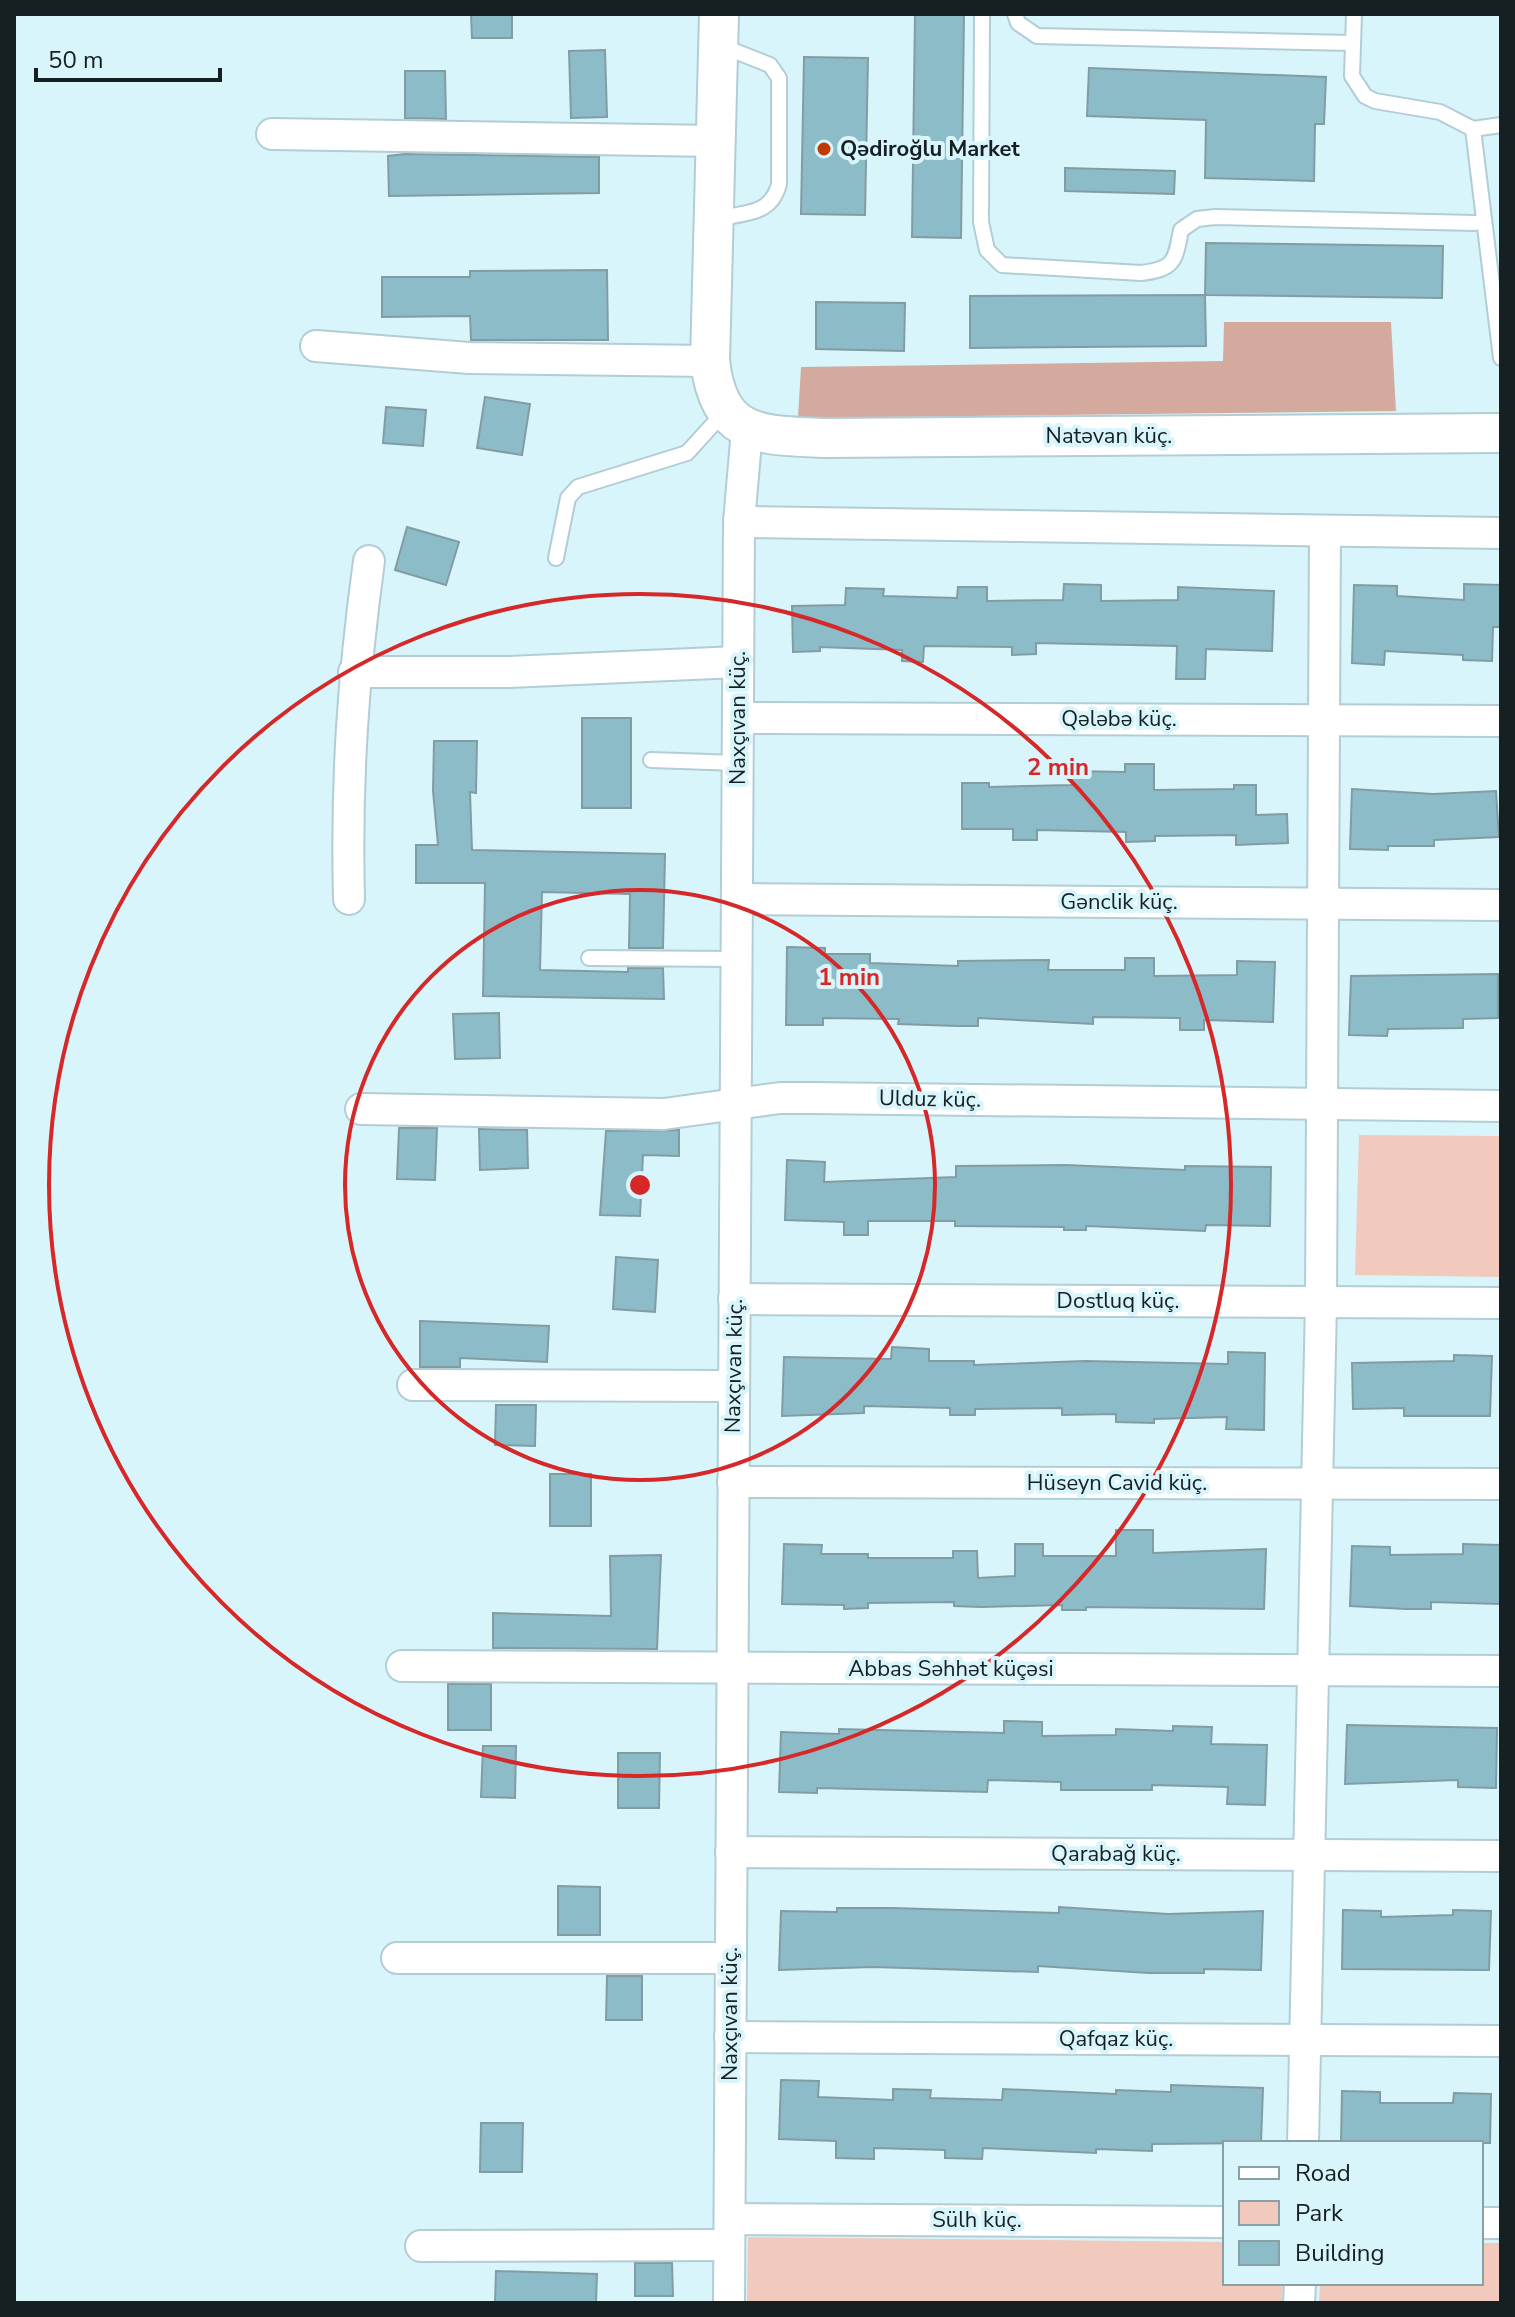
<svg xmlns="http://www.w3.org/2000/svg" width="1515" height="2317" font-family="'Nunito Sans',sans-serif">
	<rect width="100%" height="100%" fill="#d9f5fc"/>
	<g fill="#f1c9bd">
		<polygon points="1359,1135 1501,1136 1501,1277 1355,1275"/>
		<polygon points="748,2237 1225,2242 1225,2283 1283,2283 1282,2303 747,2301"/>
		<polygon points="1481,2243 1501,2243 1501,2303 1319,2303 1320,2283 1481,2283"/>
	</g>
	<polygon fill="#d5aa9e" points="1224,322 1391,322 1396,411 798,418 801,367 1223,361"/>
	<g fill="#8dbcc9" stroke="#829ca3" stroke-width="2">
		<polygon points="471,14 512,14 512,38 472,38"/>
		<polygon points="915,14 964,14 961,238 912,237"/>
		<polygon points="605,50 607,117 571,118 569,51"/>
		<polygon points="804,57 868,58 865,215 801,214"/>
		<polygon points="1089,68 1326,77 1324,124 1315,124 1314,181 1205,178 1206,120 1087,116"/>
		<polygon points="405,71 445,71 446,119 405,118"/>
		<polygon points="405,154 599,157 599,193 389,196 388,156"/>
		<polygon points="1065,168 1175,171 1174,194 1065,191"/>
		<polygon points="1206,243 1443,246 1442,298 1205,295"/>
		<polygon points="607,270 608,340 471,340 470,316 382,317 382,277 470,277 470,271"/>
		<polygon points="1205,295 1206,346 970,348 970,296"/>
		<polygon points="816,302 905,303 904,351 816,349"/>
		<polygon points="485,397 530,404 522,455 477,448"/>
		<polygon points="386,407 426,410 423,446 383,443"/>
		<polygon points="407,527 459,542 446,585 395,570"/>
		<polygon points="1064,584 1101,585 1101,601 1178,600 1178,587 1274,591 1272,651 1206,649 1205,679 1176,679 1177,646 1036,643 1036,654 1012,655 1012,647 924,646 923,662 902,661 902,650 820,647 820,651 793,652 792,606 845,605 846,588 884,589 883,596 957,598 958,587 987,587 987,601 1063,600"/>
		<polygon points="1464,584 1501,585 1501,627 1493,627 1492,661 1463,660 1463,655 1385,651 1384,665 1352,663 1354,585 1397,586 1397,596 1464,600"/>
		<rect x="582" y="718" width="49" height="90"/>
		<polygon points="434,741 477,741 476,793 470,792 472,850 665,854 663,948 629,948 630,894 542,892 540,970 628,972 628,968 663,968 664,999 483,996 485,883 416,883 416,845 438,845 433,791"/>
		<polygon points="1125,764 1154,764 1154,790 1234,789 1234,785 1256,785 1256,815 1287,814 1288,843 1236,845 1236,835 1155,836 1155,841 1126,842 1126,832 1037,830 1037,840 1013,840 1013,829 962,829 962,783 989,783 989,787 1072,785 1072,771 1125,772"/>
		<polygon points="1352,789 1433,794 1496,791 1499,837 1434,840 1434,846 1388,846 1388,850 1350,849"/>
		<polygon points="787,947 825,948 825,954 870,954 870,963 958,966 958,961 1049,960 1048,970 1125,970 1125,958 1154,958 1154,976 1237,975 1237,961 1275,962 1273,1022 1204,1020 1204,1030 1180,1030 1180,1018 1093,1017 1093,1024 978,1018 978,1026 957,1026 898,1024 899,1019 823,1018 823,1025 786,1025"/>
		<polygon points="1498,974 1498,1018 1463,1019 1463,1028 1388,1029 1387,1036 1349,1035 1351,976"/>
		<polygon points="499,1013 500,1058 455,1059 453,1014"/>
		<polygon points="399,1128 437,1128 435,1180 397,1179"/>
		<polygon points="479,1129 527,1130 528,1168 480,1170"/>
		<polygon points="679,1130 679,1156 643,1155 640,1216 600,1215 606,1131"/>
		<polygon points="787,1160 825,1162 824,1182 956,1177 956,1166 1065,1165 1185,1170 1185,1166 1271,1167 1270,1226 1206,1225 1205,1231 1086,1226 1086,1230 1064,1230 1064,1227 955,1226 955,1221 868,1221 868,1235 844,1235 844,1222 785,1220"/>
		<polygon points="616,1257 658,1260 655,1312 613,1309"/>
		<polygon points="420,1321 549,1326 547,1362 460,1358 460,1367 420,1367"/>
		<polygon points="892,1347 929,1349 929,1361 974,1361 974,1365 1085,1361 1228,1364 1228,1352 1265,1353 1264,1430 1226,1429 1227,1417 1154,1419 1154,1423 1116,1422 1116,1414 1062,1415 1062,1408 975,1409 975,1415 950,1415 950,1408 864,1406 864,1413 782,1416 784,1357 891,1359"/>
		<polygon points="1454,1355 1492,1356 1490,1416 1404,1416 1404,1408 1353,1409 1352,1363 1454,1361"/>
		<polygon points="496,1405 536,1405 535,1446 495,1445"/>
		<rect x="550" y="1474" width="41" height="52"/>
		<polygon points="1116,1530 1153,1530 1153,1553 1266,1549 1264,1609 1086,1607 1086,1610 1062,1610 1062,1605 981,1607 954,1606 954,1602 868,1603 868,1608 844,1609 844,1605 782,1604 784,1544 822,1545 821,1554 868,1554 868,1558 953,1558 953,1551 977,1551 978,1578 1015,1576 1015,1544 1043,1544 1043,1556 1116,1556"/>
		<polygon points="1463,1544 1501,1545 1500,1604 1431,1602 1431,1609 1406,1609 1350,1606 1352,1546 1390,1547 1390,1555 1463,1554"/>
		<polygon points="661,1555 657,1649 493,1648 493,1613 611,1616 610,1556"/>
		<rect x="448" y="1684" width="43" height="46"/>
		<polygon points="1004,1721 1042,1722 1042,1736 1116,1735 1116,1729 1173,1731 1173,1726 1212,1727 1211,1744 1267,1745 1265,1805 1227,1804 1228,1787 1152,1785 1152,1790 1061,1790 1061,1782 988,1780 987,1792 817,1788 817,1793 779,1792 781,1732 839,1734 839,1729 1004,1733"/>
		<polygon points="1347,1725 1497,1728 1496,1788 1458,1787 1458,1780 1345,1784"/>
		<polygon points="483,1746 516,1746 515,1798 481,1797"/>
		<polygon points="618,1753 660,1753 659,1808 618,1808"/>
		<polygon points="558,1886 600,1887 600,1935 558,1935"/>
		<polygon points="1059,1907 1168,1914 1263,1911 1261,1970 1204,1969 1204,1973 1149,1973 1038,1966 1038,1972 873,1967 779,1970 781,1911 837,1912 837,1908 892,1908 1059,1913"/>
		<polygon points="1343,1910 1381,1911 1381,1917 1453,1915 1453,1910 1491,1911 1489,1970 1342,1969"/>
		<polygon points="607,1976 642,1976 642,2020 606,2020"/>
		<polygon points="781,2080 819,2081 818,2097 893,2100 893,2089 931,2090 930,2098 1002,2100 1003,2089 1116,2094 1116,2090 1171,2092 1171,2085 1263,2088 1261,2143 1152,2144 1152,2151 1096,2149 1096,2153 983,2148 982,2159 945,2158 945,2150 874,2148 874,2159 836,2158 836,2141 779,2139"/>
		<polygon points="1342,2091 1380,2092 1380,2103 1453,2103 1454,2093 1491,2094 1490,2143 1341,2143"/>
		<polygon points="481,2123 523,2123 522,2172 480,2172"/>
		<polygon points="635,2263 672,2263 673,2296 635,2296"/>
		<polygon points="496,2271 597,2274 596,2303 495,2303"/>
	</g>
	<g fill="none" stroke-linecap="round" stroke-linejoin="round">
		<defs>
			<g id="service">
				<path d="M 982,14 L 981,222 L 987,250 L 1002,265 L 1141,273 C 1175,269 1175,261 1181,230 L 1197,219 L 1215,217 L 1475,223"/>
				<polyline points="1015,14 1018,23 1037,36 1353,43"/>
				<polyline points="1354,14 1352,76 1365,96 1375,101 1440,112 1473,129 1501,358"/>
				<polyline points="1473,129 1501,125"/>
				<path d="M 714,219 C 743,213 771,216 779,184 L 779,78 L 770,65 L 722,46"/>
				<polyline points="556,558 568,498 578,487 687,453 726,410"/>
				<polyline points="651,760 738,763"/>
				<polyline points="589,958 736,959"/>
			</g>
			<g id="minor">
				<polyline points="272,134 716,141"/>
				<polyline points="316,346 469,358 710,361"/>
				<polyline points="739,522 1501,533"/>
				<polyline points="354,672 509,672 738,662"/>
				<polyline points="738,718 1501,721"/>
				<path d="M 349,899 C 346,782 353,677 369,561"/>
				<polyline points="737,899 1501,905"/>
				<polyline points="361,1109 664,1114 780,1098 812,1098 1501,1106"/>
				<polyline points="734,1299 1501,1303"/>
				<polyline points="413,1385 732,1386"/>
				<polyline points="733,1482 1501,1484"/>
				<polyline points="402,1666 1501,1671"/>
				<polyline points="731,1852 1501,1856"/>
				<polyline points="397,1958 731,1958"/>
				<polyline points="730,2037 1501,2041"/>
				<polyline points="1303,2143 1321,1302 1325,533"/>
				<polyline points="730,2219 1225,2222"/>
				<polyline points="1481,2223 1501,2223"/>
				<polyline points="421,2246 729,2245"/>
				<polyline points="729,2303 739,522 747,430"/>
				<polyline points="1299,2303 1300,2283"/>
			</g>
			<path id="tertiary" d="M 719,14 L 710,361 C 719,440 763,435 828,438 L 1501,433"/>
		</defs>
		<use href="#service" stroke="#b2cdd4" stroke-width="18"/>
		<use href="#minor" stroke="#b2cdd4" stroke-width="34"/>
		<use href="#tertiary" stroke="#b2cdd4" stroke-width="42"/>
		<use href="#service" stroke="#fff" stroke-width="14"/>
		<use href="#minor" stroke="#fff" stroke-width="30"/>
		<use href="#tertiary" stroke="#fff" stroke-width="38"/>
	</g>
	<g fill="none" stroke="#d62828" stroke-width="4">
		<circle cx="640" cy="1185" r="295"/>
		<circle cx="640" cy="1185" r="591"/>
	</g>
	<circle fill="#c23a03" stroke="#d9f5fc" stroke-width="3" cx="824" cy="149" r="8"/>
	<g text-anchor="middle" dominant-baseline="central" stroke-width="8" stroke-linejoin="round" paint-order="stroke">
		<g font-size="22" font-weight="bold" fill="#162023" stroke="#d9f5fc" text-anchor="start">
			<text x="840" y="149">Qədiroğlu Market</text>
		</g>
		<g font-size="22" fill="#162023" stroke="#d9f5fc">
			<text x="1109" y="436">Natəvan küç.</text>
			<text transform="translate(738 718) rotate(-90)">Naxçıvan küç.</text>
			<text x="1119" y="719">Qələbə küç.</text>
			<text x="1119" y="902">Gənclik küç.</text>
			<text transform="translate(930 1099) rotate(1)">Ulduz küç.</text>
			<text x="1118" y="1301">Dostluq küç.</text>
			<text transform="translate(734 1366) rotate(-89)">Naxçıvan küç.</text>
			<text x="1117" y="1483">Hüseyn Cavid küç.</text>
			<text x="951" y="1669">Abbas Səhhət küçəsi</text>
			<text x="1116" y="1854">Qarabağ küç.</text>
			<text transform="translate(730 2014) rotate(-90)">Naxçıvan küç.</text>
			<text x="1116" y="2039">Qafqaz küç.</text>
			<text x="977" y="2220">Sülh küç.</text>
		</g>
	</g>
	<circle cx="640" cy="1185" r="12" fill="#d62828" stroke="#d9f5fc" stroke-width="4"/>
	<g font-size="24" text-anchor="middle" font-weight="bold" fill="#d62828" stroke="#d9f5fc" stroke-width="8" stroke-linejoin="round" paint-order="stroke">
		<text x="1058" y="775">2 min</text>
		<text x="849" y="985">1 min</text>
	</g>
	<rect width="1515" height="2317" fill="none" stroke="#162023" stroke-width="32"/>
	<rect x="1223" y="2141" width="260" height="144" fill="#d9f5fc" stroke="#8ba0a5" stroke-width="2"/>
	<rect x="1239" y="2167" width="40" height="12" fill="#ffffff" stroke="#8ba0a5" stroke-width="2"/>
	<text x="1295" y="2181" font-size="24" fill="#162023">Road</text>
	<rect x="1239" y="2201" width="40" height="24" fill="#f1c9bd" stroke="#8ba0a5" stroke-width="2"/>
	<text x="1295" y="2221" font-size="24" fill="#162023">Park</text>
	<rect x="1239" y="2241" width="40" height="24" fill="#8dbcc9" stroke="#8ba0a5" stroke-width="2"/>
	<text x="1295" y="2261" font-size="24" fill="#162023">Building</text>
	<path d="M36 68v12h184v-12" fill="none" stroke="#162023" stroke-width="4"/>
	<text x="48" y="68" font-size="24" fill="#162023" stroke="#d9f5fc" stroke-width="6" paint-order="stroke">50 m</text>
</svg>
